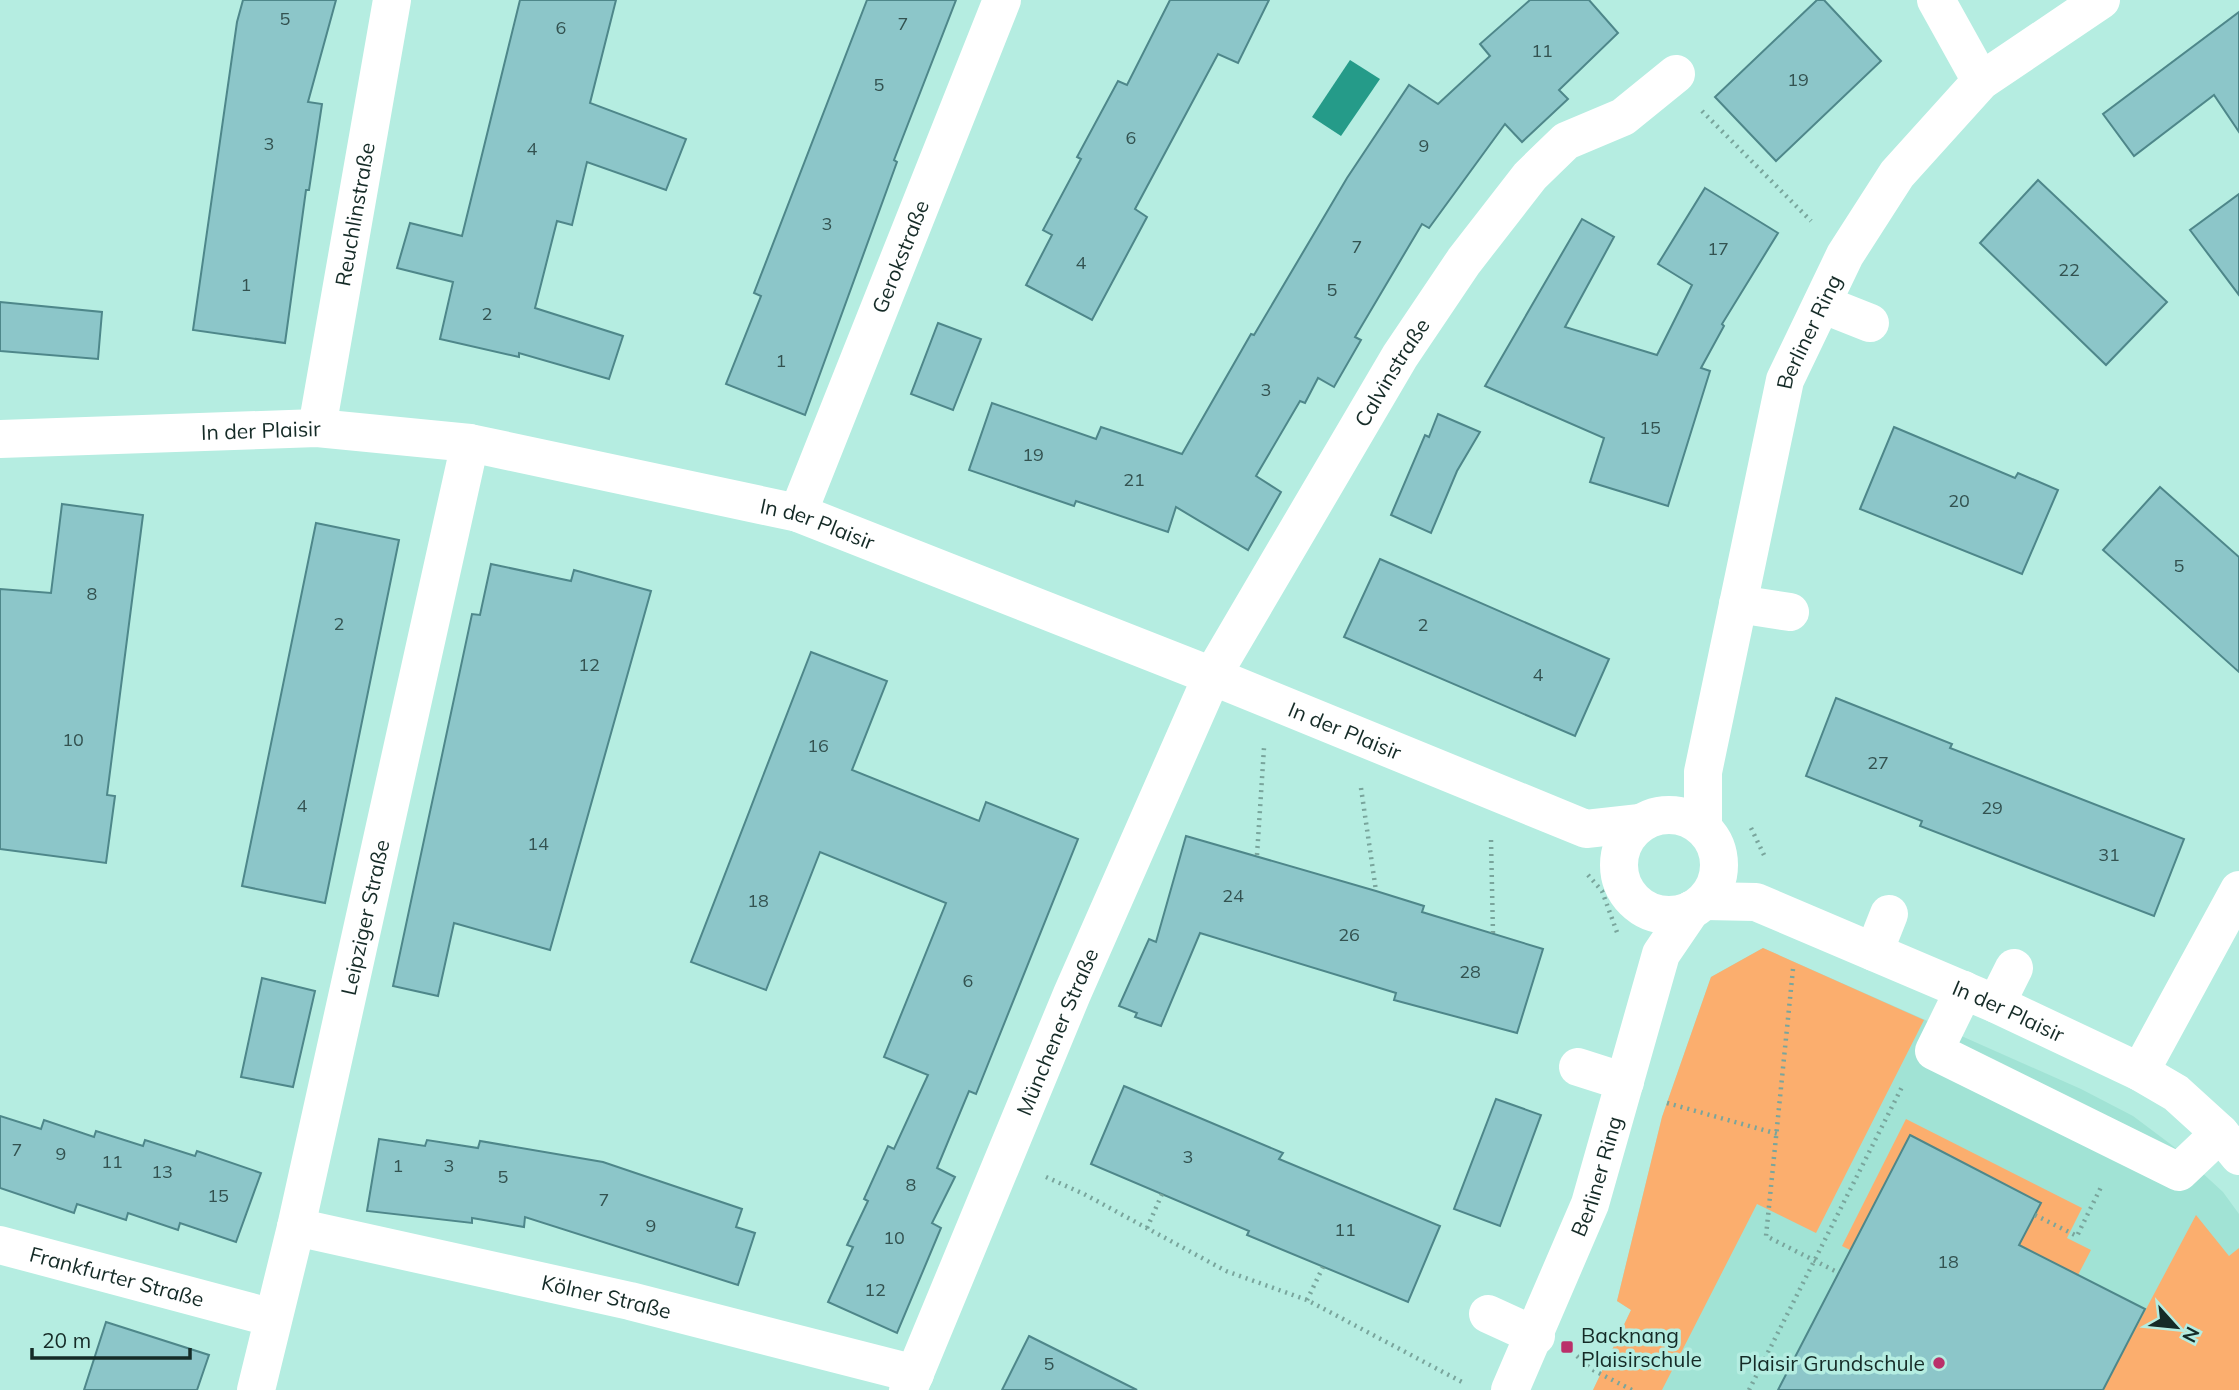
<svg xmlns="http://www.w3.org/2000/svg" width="2239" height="1390" font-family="Mulish,sans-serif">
	<rect width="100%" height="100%" fill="#b5ede1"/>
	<polygon fill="#a1e3d5" points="1763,948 2081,1089 2133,1116 2173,1146 2223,1192 2239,1214 2239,1372 2230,1390 1593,1390 1631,1310 1617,1301 1662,1117 1711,977"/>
	<g fill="#fbae6e">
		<polygon points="1763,948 1924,1020 1816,1233 1757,1204 1662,1390 1593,1390 1631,1310 1617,1301 1662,1117 1711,977"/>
		<polygon points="1906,1119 2082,1208 2067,1238 2091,1250 2078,1275 2019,1245 2040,1204 1910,1135 1850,1250 1842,1246"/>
		<polygon points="2196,1215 2229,1256 2239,1248 2239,1390 2103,1390"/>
	</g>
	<polygon fill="#259b89" points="1350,60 1380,79 1341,136 1312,117"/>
	<g fill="#8cc6c9" stroke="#4e878a" stroke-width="2">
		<polygon points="243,0 336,0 308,102 322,104 309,190 306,190 285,343 193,330 237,22"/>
		<polygon points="520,0 616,0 590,103 686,139 666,190 587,162 572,225 557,221 535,308 623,336 609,379 519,353 519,357 440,339 453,282 397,268 410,223 462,236"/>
		<polygon points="867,0 956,0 894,160 897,162 805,415 726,384 761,296 754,293"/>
		<polygon points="1170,0 1269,0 1238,63 1218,54 1135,209 1147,217 1092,320 1026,285 1052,235 1043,230 1081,159 1077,157 1118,81 1127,85"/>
		<polygon points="1530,0 1589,0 1618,33 1559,90 1568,99 1522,142 1505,124 1429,228 1422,224 1355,337 1361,340 1334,387 1318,378 1305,403 1300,401 1256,476 1281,492 1248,550 1176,507 1168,532 1076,501 1074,506 969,470 992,403 1096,439 1101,427 1182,454 1251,334 1254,335 1347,178 1409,85 1438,104 1490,56 1480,44"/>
		<polygon points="1817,0 1824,0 1881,61 1776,161 1715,97"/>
		<polygon points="2239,12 2239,132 2214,95 2134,156 2103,114"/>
		<polygon points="2038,180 2167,302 2106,365 1980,243"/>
		<polygon points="1705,188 1778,233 1722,324 1724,326 1701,368 1710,371 1668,506 1590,482 1604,438 1485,386 1582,219 1614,237 1565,327 1657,355 1692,285 1658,264"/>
		<polygon points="2239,194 2239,295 2190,230"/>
		<polygon points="0,302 102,312 98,359 0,351"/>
		<polygon points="938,323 981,339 953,410 911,394"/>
		<polygon points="1438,414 1480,432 1457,471 1431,533 1391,515 1425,435 1429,437"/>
		<polygon points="1894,427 2015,478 2018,473 2058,490 2022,574 1860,509"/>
		<polygon points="2160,487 2239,557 2239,672 2103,550"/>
		<polygon points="62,504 143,515 107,795 115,796 106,863 0,849 0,589 51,593"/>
		<polygon points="316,523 399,540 325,903 242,886"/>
		<polygon points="1380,559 1609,659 1575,736 1344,637"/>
		<polygon points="491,564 571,581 574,570 651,591 550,950 454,923 438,996 393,986 472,614 480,615"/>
		<polygon points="811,652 887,681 852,770 979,821 986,802 1078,839 976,1094 969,1091 937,1168 955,1177 932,1223 941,1228 897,1333 828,1302 853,1247 847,1245 868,1201 864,1199 888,1146 894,1149 928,1075 884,1057 946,903 820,852 766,990 691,962"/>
		<polygon points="1836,698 1952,744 1950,748 2184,839 2154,916 1920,826 1922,821 1806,776"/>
		<polygon points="1186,836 1376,891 1424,906 1422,912 1543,949 1517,1033 1394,1000 1396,993 1200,933 1161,1026 1135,1017 1137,1013 1119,1006 1149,939 1156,942"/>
		<polygon points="262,978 315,991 293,1087 241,1077"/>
		<polygon points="1124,1086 1283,1153 1279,1159 1440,1226 1408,1302 1247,1235 1249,1231 1091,1164"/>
		<polygon points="1496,1099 1541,1115 1500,1226 1454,1209"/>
		<polygon points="0,1116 41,1129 44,1120 94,1137 96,1131 143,1146 145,1140 195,1156 197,1151 261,1173 236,1242 180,1223 178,1230 128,1213 126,1220 77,1204 74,1213 0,1188"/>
		<polygon points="1910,1135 2041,1203 2019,1245 2145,1309 2103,1390 1778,1390"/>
		<polygon points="379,1139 425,1146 427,1140 478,1148 480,1141 603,1162 742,1209 736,1227 755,1233 738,1285 525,1217 524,1227 472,1218 472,1223 367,1211"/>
		<polygon points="106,1322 209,1355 197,1390 84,1390"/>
		<polygon points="1029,1336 1137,1390 1002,1390"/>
	</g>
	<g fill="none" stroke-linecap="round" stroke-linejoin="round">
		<g stroke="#79a59c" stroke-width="4.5" stroke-dasharray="2 5" stroke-linecap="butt">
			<polyline points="1702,111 1811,221"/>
			<polyline points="1361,788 1376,891"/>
			<polyline points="1751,828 1764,855"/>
			<polyline points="1491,840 1493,934"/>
			<polyline points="1257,855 1264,748"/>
			<polyline points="1588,875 1602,891 1618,935"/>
			<polyline points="1793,969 1766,1236 1839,1273"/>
			<polyline points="1667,1103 1778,1134"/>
			<polyline points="1046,1177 1084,1194 1226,1271 1307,1300 1462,1382"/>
			<polyline points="2035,1215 2077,1236 2102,1185"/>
			<polyline points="1147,1228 1162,1194"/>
			<polyline points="1307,1300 1323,1267"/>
			<polyline points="1577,1356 1591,1369 1632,1390"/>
			<polyline points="1749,1390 1903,1085"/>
		</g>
		<g stroke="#fff" stroke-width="38">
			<polyline points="1936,0 1981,81"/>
			<polyline points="1822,304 1870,323"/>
			<path id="s1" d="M 317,428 L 392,0"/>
			<path id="s2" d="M 0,439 L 317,428 L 470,443 L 798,513 L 1212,676 L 1586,829 L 1640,823"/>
			<path id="s3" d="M 798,513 L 1002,0"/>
			<polyline points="1738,604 1790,612"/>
			<circle cx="1669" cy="865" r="50"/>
			<path id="s4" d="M 1703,826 L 1703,772 L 1785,380 L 1845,255 L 1897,174 L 1981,81 L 2101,0"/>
			<path id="s5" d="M 1705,901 L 1756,902 L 1996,1004 L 2140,1072 L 2176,1093 L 2220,1133 L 2239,1156"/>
			<polyline points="1874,952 1889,914"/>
			<polyline points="1964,990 1934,1051 2179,1172 2220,1133"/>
			<polyline points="1996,1004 2014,968"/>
			<polyline points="1578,1067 1625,1082"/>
			<polyline points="2140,1072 2239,890"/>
			<path id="s6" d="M 296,1227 L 630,1301 L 915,1374"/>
			<path id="s7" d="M 0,1245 L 273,1318"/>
			<polyline points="1488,1314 1536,1336"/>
			<path id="s8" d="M 256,1390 L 296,1227 L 470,443"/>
			<path id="s9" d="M 908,1390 L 1072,994 L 1212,676 L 1400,356 L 1464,261 L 1530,176 L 1566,141 L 1623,117 L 1676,74"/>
			<path id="s10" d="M 1510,1390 L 1590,1204 L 1661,954 L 1691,910"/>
		</g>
	</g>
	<g fill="#ba306a" stroke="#b5ede1" stroke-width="2.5">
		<rect x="1560" y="1340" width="14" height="14" rx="3.5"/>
		<circle cx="1939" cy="1363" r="7"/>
	</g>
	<g text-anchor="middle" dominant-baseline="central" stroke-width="7" stroke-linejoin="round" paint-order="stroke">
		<g font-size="18" fill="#335250">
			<text x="285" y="18">5</text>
			<text x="903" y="23">7</text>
			<text x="561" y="27">6</text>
			<text x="1542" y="50">11</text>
			<text x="1798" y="79">19</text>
			<text x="879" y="84">5</text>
			<text x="1131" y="137">6</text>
			<text x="269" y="143">3</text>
			<text x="1424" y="145">9</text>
			<text x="532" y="148">4</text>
			<text x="827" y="223">3</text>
			<text x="1357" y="246">7</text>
			<text x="1718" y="248">17</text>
			<text x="1081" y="262">4</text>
			<text x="2069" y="269">22</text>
			<text x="246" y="284">1</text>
			<text x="1332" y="289">5</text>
			<text x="487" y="313">2</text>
			<text x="781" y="360">1</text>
			<text x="1266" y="389">3</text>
			<text x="1650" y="427">15</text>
			<text x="1033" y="454">19</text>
			<text x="1134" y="479">21</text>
			<text x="1959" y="500">20</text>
			<text x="2179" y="565">5</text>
			<text x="92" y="593">8</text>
			<text x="339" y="623">2</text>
			<text x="1423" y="624">2</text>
			<text x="589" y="664">12</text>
			<text x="1538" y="674">4</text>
			<text x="73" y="739">10</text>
			<text x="818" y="745">16</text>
			<text x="1878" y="762">27</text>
			<text x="302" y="805">4</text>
			<text x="1992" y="807">29</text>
			<text x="538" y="843">14</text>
			<text x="2109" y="854">31</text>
			<text x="1233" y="895">24</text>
			<text x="758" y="900">18</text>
			<text x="1349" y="934">26</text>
			<text x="1470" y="971">28</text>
			<text x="968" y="980">6</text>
			<text x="17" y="1149">7</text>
			<text x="61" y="1153">9</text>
			<text x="1188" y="1156">3</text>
			<text x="112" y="1161">11</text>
			<text x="398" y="1165">1</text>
			<text x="449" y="1165">3</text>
			<text x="162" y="1171">13</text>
			<text x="503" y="1176">5</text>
			<text x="911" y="1184">8</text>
			<text x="218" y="1195">15</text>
			<text x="604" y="1199">7</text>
			<text x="651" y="1225">9</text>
			<text x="1345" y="1229">11</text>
			<text x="894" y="1237">10</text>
			<text x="1948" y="1261">18</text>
			<text x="875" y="1289">12</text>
			<text x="1049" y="1363">5</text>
		</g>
		<g font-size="21" fill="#152b27" stroke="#b5ede1">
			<text stroke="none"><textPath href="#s1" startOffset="217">Reuchlinstraße</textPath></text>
			<text stroke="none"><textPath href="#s3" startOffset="276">Gerokstraße</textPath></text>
			<text stroke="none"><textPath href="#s4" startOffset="508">Berliner Ring</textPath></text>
			<text stroke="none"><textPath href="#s9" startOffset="1129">Calvinstraße</textPath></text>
			<text stroke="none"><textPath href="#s2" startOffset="261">In der Plaisir</textPath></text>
			<text stroke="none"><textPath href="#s2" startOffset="828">In der Plaisir</textPath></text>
			<text stroke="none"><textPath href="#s2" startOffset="1395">In der Plaisir</textPath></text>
			<text stroke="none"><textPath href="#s8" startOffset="485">Leipziger Straße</textPath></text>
			<text stroke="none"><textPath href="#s5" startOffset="326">In der Plaisir</textPath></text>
			<text stroke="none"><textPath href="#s9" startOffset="388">Münchener Straße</textPath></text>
			<text stroke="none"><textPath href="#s10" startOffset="231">Berliner Ring</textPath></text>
			<text stroke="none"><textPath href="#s7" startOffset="121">Frankfurter Straße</textPath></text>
			<text stroke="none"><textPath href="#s6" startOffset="318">Kölner Straße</textPath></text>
		</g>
		<g font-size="21" fill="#152b27" stroke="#b5ede1" text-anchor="start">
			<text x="1581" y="1335">Backnang<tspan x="1581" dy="24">Plaisirschule</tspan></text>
			<text x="1925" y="1363" text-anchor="end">Plaisir Grundschule</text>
		</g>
	</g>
	<g transform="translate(2176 1327) rotate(117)" stroke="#b5ede1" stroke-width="5" paint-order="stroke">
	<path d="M0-5L12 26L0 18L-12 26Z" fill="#152b27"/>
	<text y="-10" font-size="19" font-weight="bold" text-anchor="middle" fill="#152b27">N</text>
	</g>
	<path d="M32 1348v10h158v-10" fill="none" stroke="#152b27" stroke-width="3.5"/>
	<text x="42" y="1348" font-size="21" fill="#152b27" stroke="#b5ede1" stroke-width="5" paint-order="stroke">20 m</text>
</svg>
